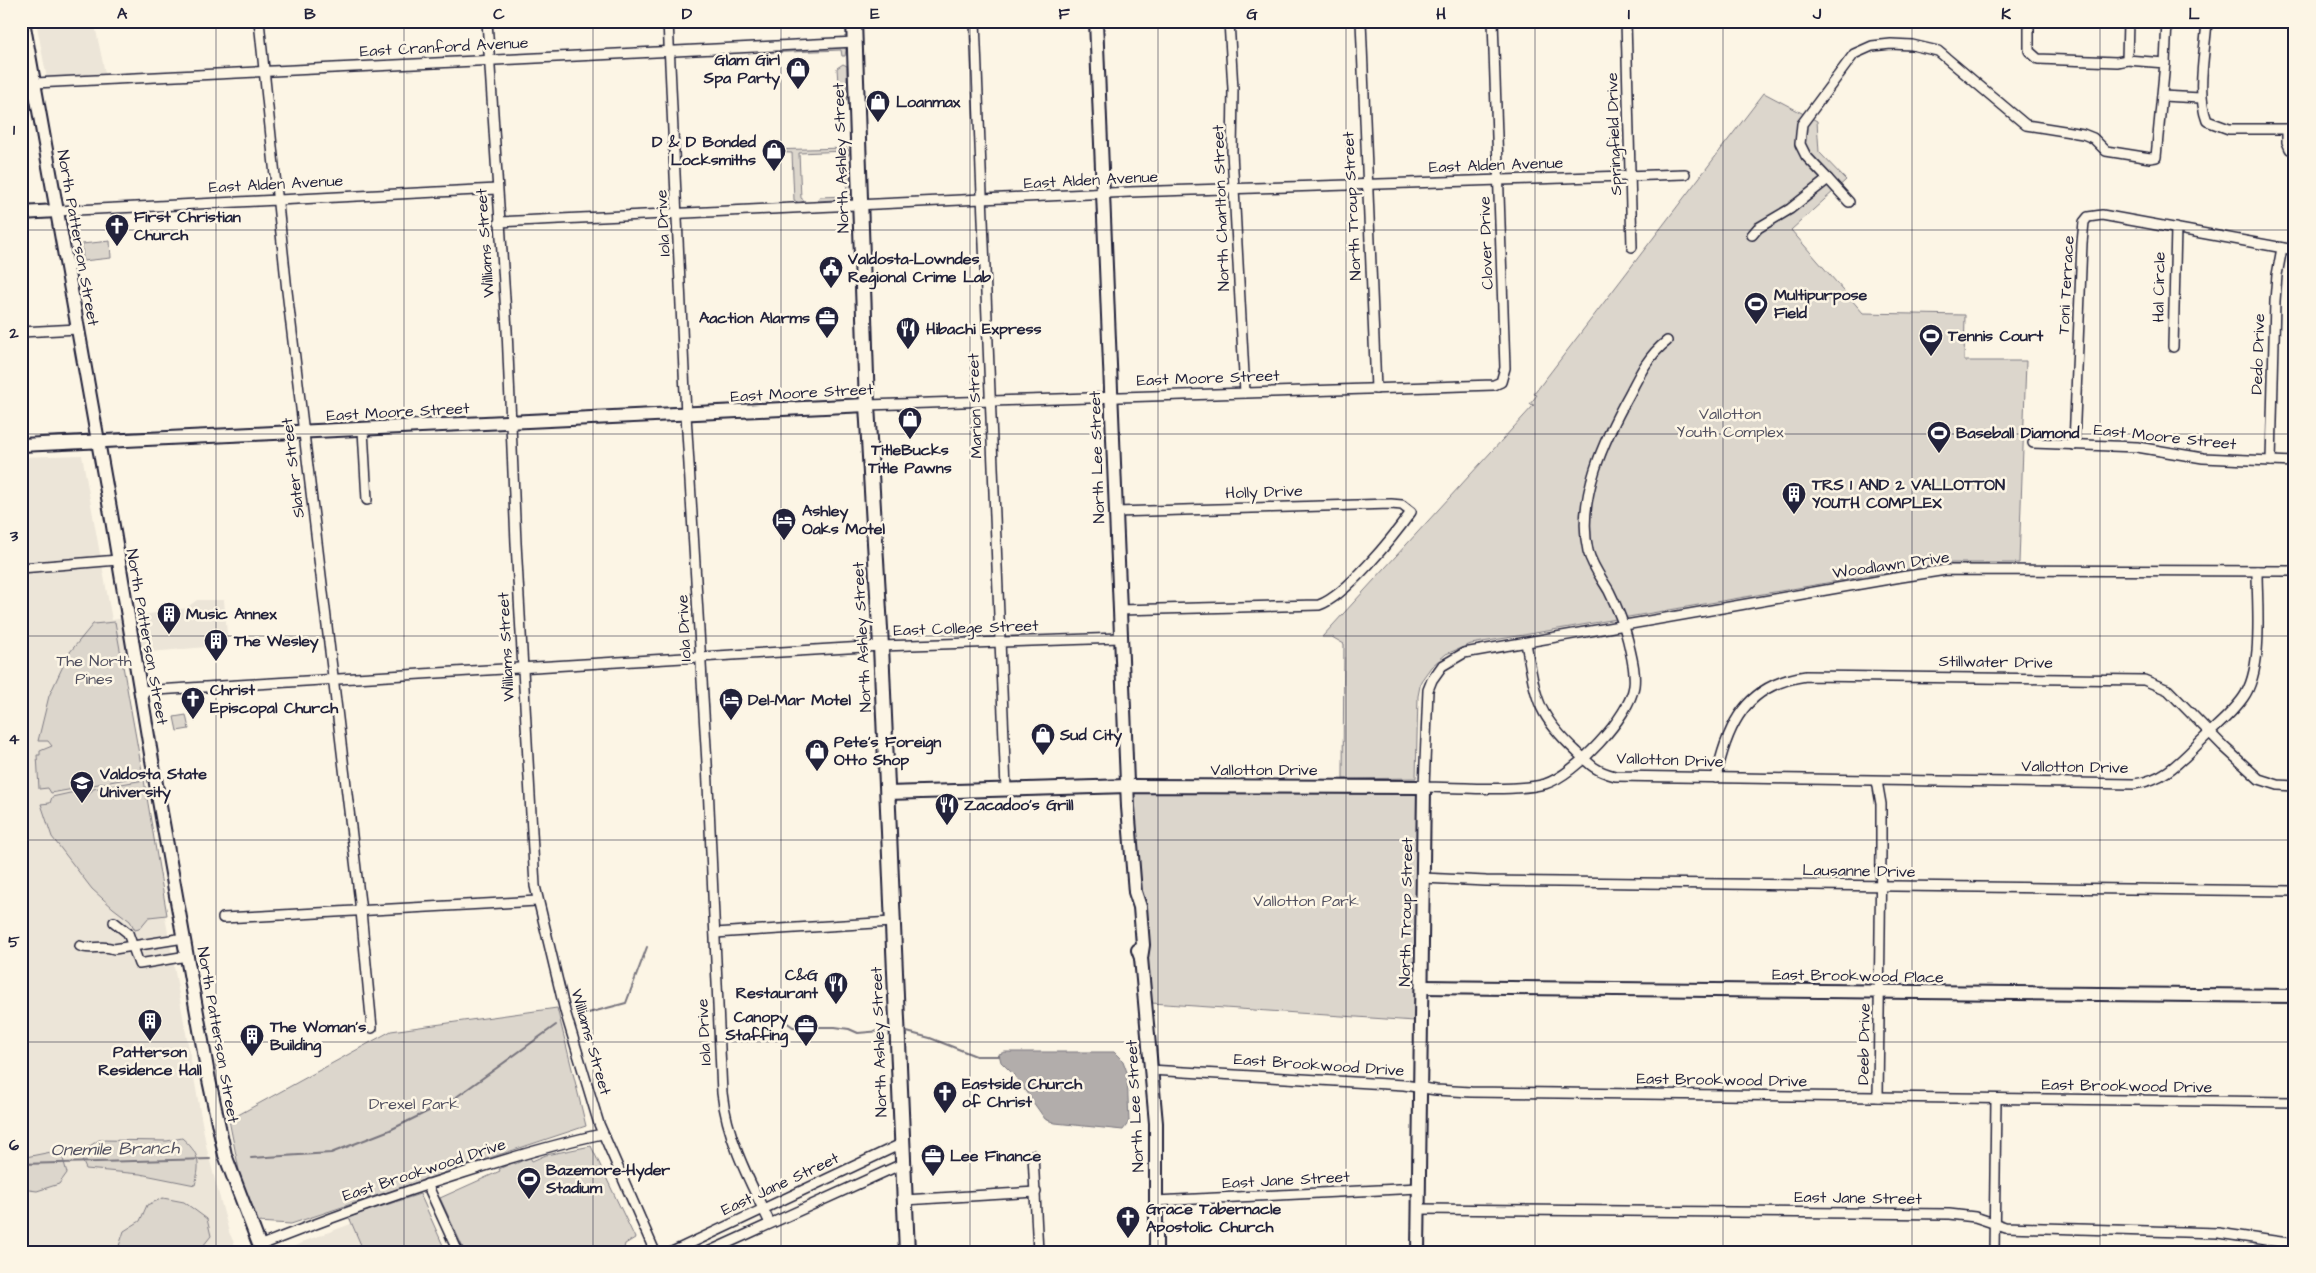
<svg xmlns="http://www.w3.org/2000/svg" width="2316" height="1273" font-family="'Architects Daughter',sans-serif">
	<rect width="100%" height="100%" fill="#fcf5e5"/>
	<filter id="ink" filterUnits="userSpaceOnUse"><feTurbulence type="fractalNoise" baseFrequency=".02" numOctaves="2"/><feDisplacementMap in="SourceGraphic" scale="10" xChannelSelector="R" yChannelSelector="G"/><feConvolveMatrix kernelMatrix="1 2 1 2 8 2 1 2 1" color-interpolation-filters="sRGB"/></filter>
	<g filter="url(#ink)">
		<g fill="#ece5d8">
			<polygon points="36,21 94,21 105,73 47,79"/>
			<polygon points="82,455 112,620 186,608 197,600 224,600 228,645 118,655 207,1150 229,1232 238,1252 21,1252 21,457"/>
			<polygon points="418,1199 443,1252 283,1252 305,1241"/>
		</g>
		<g fill="#dcd6cc" stroke="#7f7c84">
			<polygon points="844,47 846,50 845,56 842,56 841,50 764,53 763,59 761,58 763,50"/>
			<polygon points="843,64 847,66 847,100 839,100 837,68"/>
			<polygon points="1764,93 1817,121 1819,152 1846,180 1791,230 1863,313 1965,315 1964,361 2026,361 2019,563 1952,563 1920,567 1471,644 1446,654 1431,667 1421,681 1418,696 1416,778 1343,779 1344,644 1332,637 1322,637 1534,405 1530,404 1537,395 1534,394"/>
			<polygon points="847,148 850,153 848,156 845,151 799,153 801,198 805,201 799,203 794,200 792,153 765,152 766,150"/>
			<polygon points="848,169 851,171 852,196 849,199 818,201 819,197 847,196 846,170"/>
			<polygon points="110,241 111,258 83,261 82,244"/>
			<polygon points="115,622 143,776 93,785 85,781 81,783 79,788 51,793 48,788 39,789 37,755 40,755 40,751 52,746 48,741 38,741 49,696 63,666 70,652 93,624"/>
			<polygon points="186,715 189,729 177,731 174,717"/>
			<polygon points="144,780 167,915 149,917 139,929 135,930 130,921 113,908 92,889 52,837 41,804 50,803 52,797 79,791 84,796 88,796 93,789"/>
			<polygon points="1138,791 1415,792 1419,799 1415,1021 1151,1003 1133,795"/>
			<polygon points="557,1008 586,1126 291,1224 257,1222 242,1185 229,1120 391,1031"/>
			<path d="M 182,1138 C 199,1153 201,1162 195,1185 L 140,1174 L 86,1169 L 79,1153 L 99,1140 L 167,1141 Z"/>
			<polygon points="591,1146 635,1238 625,1244 623,1252 465,1252 440,1198 500,1171 499,1169 514,1162 515,1164 530,1157 532,1161 546,1155"/>
			<polygon points="51,1152 62,1155 67,1173 59,1184 37,1191 21,1189 21,1158"/>
			<polygon points="420,1194 446,1252 364,1252 349,1217"/>
			<polygon points="163,1198 184,1202 207,1219 211,1236 199,1251 120,1252 118,1249 124,1231 140,1221 147,1205"/>
		</g>
		<polygon fill="#b2adab" stroke="#78757e" points="1005,1052 1114,1052 1123,1061 1127,1072 1129,1122 1123,1130 1055,1123 1045,1119 1014,1075 1001,1062 999,1054"/>
		<g fill="none" stroke-linecap="round" stroke-linejoin="round">
			<g stroke="#78757e" stroke-width="2">
				<polyline points="577,1016 626,1003 647,947"/>
				<polyline points="782,1019 793,1027 835,1027 849,1029 858,1033 893,1030"/>
				<polyline points="903,1031 930,1038 976,1056 999,1056"/>
				<polyline points="251,1158 331,1153 390,1130 455,1098 556,1025"/>
				<polyline points="21,1164 210,1159"/>
			</g>
			<defs>
				<g id="street">
					<polyline points="259,21 287,291 361,911 372,1028"/>
					<polyline points="487,21 507,330 516,543 535,886 565,1011 599,1124 655,1252"/>
					<path d="M 668,21 L 686,415 L 707,763 L 722,1093 C 727,1139 750,1182 770,1223"/>
					<polyline points="975,21 1006,789"/>
					<polyline points="1229,21 1233,89 1232,152 1245,393"/>
					<polyline points="1361,21 1376,389"/>
					<polyline points="1626,21 1632,247"/>
					<polyline points="2029,21 2029,51 2038,59 2117,62 2127,60"/>
					<path d="M 2207,21 C 2205,53 2196,92 2207,121 L 2229,129 L 2295,129"/>
					<polyline points="2165,63 2167,21"/>
					<polyline points="35,83 855,42"/>
					<polyline points="21,94 36,93"/>
					<polyline points="2162,96 2201,98"/>
					<polyline points="2287,129 2287,142 2290,149 2295,149"/>
					<polyline points="1828,179 1806,156 1800,144 1802,124 1854,54 1872,46 1891,44 1912,45 1938,51 2026,125 2083,134 2093,138 2106,151 2150,158 2156,157 2165,63 2127,60 2128,21"/>
					<polyline points="57,211 497,189"/>
					<polyline points="499,222 1130,192 1685,174"/>
					<polyline points="1752,235 1758,228 1790,209 1828,179 1849,202"/>
					<polyline points="21,332 78,329"/>
					<path d="M 1667,341 C 1649,355 1640,373 1630,393 C 1605,438 1576,498 1588,551 C 1592,566 1602,579 1609,591 C 1617,607 1624,624 1628,641 C 1631,655 1636,671 1634,686 C 1630,716 1575,775 1545,784 C 1515,792 1457,787 1424,787 L 1428,690 L 1432,680 L 1442,666 L 1464,653 L 1901,577 L 1946,570 L 2295,571"/>
					<polyline points="2173,347 2176,228"/>
					<polyline points="867,405 1494,385 1501,382 1505,368 1493,21"/>
					<polyline points="363,430 367,500"/>
					<polyline points="2033,443 2137,447 2203,458 2295,462"/>
					<polyline points="2074,445 2082,243 2084,222 2088,217 2102,215 2295,250"/>
					<polyline points="2271,461 2275,301 2277,275 2282,248"/>
					<path d="M 1115,512 L 1391,504 L 1402,505 L 1411,512 C 1394,536 1346,596 1319,605 L 1119,610"/>
					<polyline points="21,568 118,560"/>
					<path d="M 1526,643 C 1536,697 1535,713 1577,752 C 1591,766 1596,771 1615,776 L 2134,784 C 2164,780 2179,763 2200,742 C 2214,728 2231,715 2243,698 C 2264,669 2257,606 2257,571"/>
					<polyline points="140,691 881,646 1120,638"/>
					<path d="M 1716,778 C 1727,725 1746,684 1806,676 L 2144,680 L 2168,690 L 2223,746 L 2259,779 L 2278,785 L 2295,786"/>
					<polyline points="1877,781 1881,804 1881,850 1878,1097"/>
					<polyline points="1423,878 1486,881 2295,891"/>
					<polyline points="223,918 537,901"/>
					<polyline points="114,922 128,933 139,964 187,956"/>
					<polyline points="715,933 892,922"/>
					<path d="M 80,946 C 90,951 101,944 114,949 L 184,938"/>
					<polyline points="1150,1070 1404,1085 1436,1090 1471,1092 2295,1102"/>
					<polyline points="1033,1155 1038,1252"/>
					<polyline points="427,1184 458,1252"/>
					<polyline points="904,1200 1036,1192"/>
					<polyline points="1155,1201 1419,1188"/>
					<polyline points="1419,1209 1949,1214 1975,1217 2005,1227 2218,1233 2295,1244"/>
					<path d="M 259,1246 C 326,1219 394,1195 463,1173 C 509,1158 555,1144 602,1134"/>
					<polyline points="672,1252 901,1144"/>
					<polyline points="708,1252 902,1164"/>
					<polyline points="1994,1252 1996,1099"/>
				</g>
				<g id="secondary">
					<polyline points="23,21 111,514 156,784 209,1080 225,1155 262,1252"/>
					<polyline points="1096,21 1128,807 1135,892 1140,907 1143,945 1141,958"/>
					<polyline points="21,213 57,211"/>
					<polyline points="21,445 867,405"/>
					<polyline points="887,793 1128,786 1424,787 1418,1252"/>
					<polyline points="1138,950 1141,958 1156,1123 1156,1252"/>
					<polyline points="1422,987 2295,996"/>
				</g>
				<polyline id="primary" points="854,21 867,405 881,646 907,1252"/>
			</defs>
			<use href="#street" stroke="#22223b" stroke-width="12"/>
			<use href="#secondary" stroke="#22223b" stroke-width="16"/>
			<use href="#primary" stroke="#22223b" stroke-width="18"/>
			<use href="#street" stroke="#fcf5e5" stroke-width="9"/>
			<use href="#secondary" stroke="#fcf5e5" stroke-width="12"/>
			<use href="#primary" stroke="#fcf5e5" stroke-width="14"/>
		</g>
	</g>
	<path fill="none" stroke="#22223b" stroke-width="1" stroke-opacity="0.55" d="M 216,21 L 216,1252M 404,21 L 404,1252M 593,21 L 593,1252M 781,21 L 781,1252M 970,21 L 970,1252M 1158,21 L 1158,1252M 1346,21 L 1346,1252M 1535,21 L 1535,1252M 1723,21 L 1723,1252M 1912,21 L 1912,1252M 2100,21 L 2100,1252M 21,230 L 2295,230M 21,434 L 2295,434M 21,636 L 2295,636M 21,840 L 2295,840M 21,1042 L 2295,1042"/>
	<defs>
		<symbol id="shop-pin" viewBox="-11 -11 22 30"><path d="M0 17L-7.5 6A9.5 9.5 0 1 1 7.5 6Z" fill="#22223b" stroke="#fcf5e5"/><path d="M-5-2.5h2.3a2.7 3.5 0 0 1 5.4 0H5L5.5 6h-11ZM-1.5-2.5h3a1.5 2.3 0 0 0-3 0Z" fill="#fff"/></symbol>
		<symbol id="church-pin" viewBox="-11 -11 22 30"><path d="M0 17L-7.5 6A9.5 9.5 0 1 1 7.5 6Z" fill="#22223b" stroke="#fcf5e5"/><path d="M-1.2-6h2.4v3.5h3.3v2.4h-3.3V6h-2.4V-.1h-3.3v-2.4h3.3Z" fill="#fff"/></symbol>
		<symbol id="civic-pin" viewBox="-11 -11 22 30"><path d="M0 17L-7.5 6A9.5 9.5 0 1 1 7.5 6Z" fill="#22223b" stroke="#fcf5e5"/><path d="M-.6-6.5H3V-4.5H.6V-3L4-1V1h2V6H-6V1h2V-1L-.6-3ZM-1.2 2.5V6h2.4V2.5Z" fill="#fff"/></symbol>
		<symbol id="stadium-pin" viewBox="-11 -11 22 30"><path d="M0 17L-7.5 6A9.5 9.5 0 1 1 7.5 6Z" fill="#22223b" stroke="#fcf5e5"/><path d="M0-5a6.5 5 0 1 0 0 10a6.5 5 0 1 0 0-10ZM-3.5-1.8h7v3.6h-7Z" fill="#fff"/></symbol>
		<symbol id="office-pin" viewBox="-11 -11 22 30"><path d="M0 17L-7.5 6A9.5 9.5 0 1 1 7.5 6Z" fill="#22223b" stroke="#fcf5e5"/><path d="M-6-3h4V-5.5h4V-3h4V5H-6ZM-1-4.5V-3h2v-1.5ZM-6 0V1H6V0Z" fill="#fff"/></symbol>
		<symbol id="restaurant-pin" viewBox="-11 -11 22 30"><path d="M0 17L-7.5 6A9.5 9.5 0 1 1 7.5 6Z" fill="#22223b" stroke="#fcf5e5"/><path d="M-5-6h1v4h1v-4h1v4h1v-4h1v5L-1.5 .5V6h-2V.5L-5-1ZM5-6V6H3V1.5H1.5Q1.5-4 5-6Z" fill="#fff"/></symbol>
		<symbol id="building-pin" viewBox="-11 -11 22 30"><path d="M0 17L-7.5 6A9.5 9.5 0 1 1 7.5 6Z" fill="#22223b" stroke="#fcf5e5"/><path d="M-4-6H4V6H1V3H-1V6H-4ZM-2.5-4.3h1.7v1.8h-1.7ZM.8-4.3h1.7v1.8H.8ZM-2.5-1h1.7V.8h-1.7ZM.8-1h1.7V.8H.8Z" fill="#fff"/></symbol>
		<symbol id="hotel-pin" viewBox="-11 -11 22 30"><path d="M0 17L-7.5 6A9.5 9.5 0 1 1 7.5 6Z" fill="#22223b" stroke="#fcf5e5"/><path d="M-6-4.5h1.5V1H6V5H4.5V3h-9V5H-6ZM-4 0a1.8 1.8 0 1 1 3.6 0ZM.5 0V-2.5h3Q6-2.5 6 0Z" fill="#fff"/></symbol>
		<symbol id="university-pin" viewBox="-11 -11 22 30"><path d="M0 17L-7.5 6A9.5 9.5 0 1 1 7.5 6Z" fill="#22223b" stroke="#fcf5e5"/><path d="M0-5L7-2L0 1L-7-2ZM-4 1L0 2.5L4 1V4Q0 6-4 4Z" fill="#fff"/></symbol>
	</defs>
	<g fill-rule="evenodd">
		<use href="#shop-pin" x="784" y="55" width="28" height="38"/>
		<use href="#shop-pin" x="864" y="88" width="28" height="38"/>
		<use href="#shop-pin" x="760" y="137" width="28" height="38"/>
		<use href="#church-pin" x="103" y="212" width="28" height="38"/>
		<use href="#civic-pin" x="817" y="254" width="28" height="38"/>
		<use href="#stadium-pin" x="1742" y="290" width="28" height="38"/>
		<use href="#office-pin" x="813" y="304" width="28" height="38"/>
		<use href="#restaurant-pin" x="894" y="315" width="28" height="38"/>
		<use href="#stadium-pin" x="1917" y="322" width="28" height="38"/>
		<use href="#shop-pin" x="896" y="405" width="28" height="38"/>
		<use href="#stadium-pin" x="1925" y="419" width="28" height="38"/>
		<use href="#building-pin" x="1780" y="480" width="28" height="38"/>
		<use href="#hotel-pin" x="770" y="506" width="28" height="38"/>
		<use href="#building-pin" x="155" y="600" width="28" height="38"/>
		<use href="#building-pin" x="202" y="627" width="28" height="38"/>
		<use href="#church-pin" x="179" y="685" width="28" height="38"/>
		<use href="#hotel-pin" x="717" y="686" width="28" height="38"/>
		<use href="#shop-pin" x="1029" y="721" width="28" height="38"/>
		<use href="#shop-pin" x="803" y="737" width="28" height="38"/>
		<use href="#university-pin" x="68" y="769" width="28" height="38"/>
		<use href="#restaurant-pin" x="933" y="791" width="28" height="38"/>
		<use href="#restaurant-pin" x="822" y="970" width="28" height="38"/>
		<use href="#building-pin" x="136" y="1007" width="28" height="38"/>
		<use href="#office-pin" x="792" y="1012" width="28" height="38"/>
		<use href="#building-pin" x="238" y="1022" width="28" height="38"/>
		<use href="#church-pin" x="931" y="1079" width="28" height="38"/>
		<use href="#office-pin" x="919" y="1142" width="28" height="38"/>
		<use href="#stadium-pin" x="515" y="1165" width="28" height="38"/>
		<use href="#church-pin" x="1114" y="1204" width="28" height="38"/>
	</g>
	<g text-anchor="middle" dominant-baseline="central" stroke-width="5" stroke-linejoin="round" paint-order="stroke">
		<g font-size="16" fill="#22223b" stroke="#fcf5e5">
			<text transform="translate(444 47) rotate(-3)">East Cranford Avenue</text>
			<text transform="translate(1614 134) rotate(-92)">Springfield Drive</text>
			<text transform="translate(841 158) rotate(-92)">North Ashley Street</text>
			<text transform="translate(1496 165) rotate(-2)">East Alden Avenue</text>
			<text transform="translate(1091 180) rotate(-3)">East Alden Avenue</text>
			<text transform="translate(276 184) rotate(-3)">East Alden Avenue</text>
			<text transform="translate(1352 206) rotate(-93)">North Troup Street</text>
			<text transform="translate(1221 208) rotate(-92)">North Charlton Street</text>
			<text transform="translate(663 223) rotate(-93)">Iola Drive</text>
			<text transform="translate(78 238) rotate(80)">North Patterson Street</text>
			<text transform="translate(485 243) rotate(-94)">Williams Street</text>
			<text transform="translate(1486 243) rotate(-92)">Clover Drive</text>
			<text transform="translate(2066 285) rotate(-87)">Toni Terrace</text>
			<text transform="translate(2159 287) rotate(-89)">Hal Circle</text>
			<text transform="translate(2258 354) rotate(-88)">Dedo Drive</text>
			<text transform="translate(1208 378) rotate(-2)">East Moore Street</text>
			<text transform="translate(802 393) rotate(-3)">East Moore Street</text>
			<text transform="translate(975 406) rotate(-92)">Marion Street</text>
			<text transform="translate(398 412) rotate(-3)">East Moore Street</text>
			<text transform="translate(2165 437) rotate(6)">East Moore Street</text>
			<text transform="translate(1097 457) rotate(-92)">North Lee Street</text>
			<text transform="translate(293 468) rotate(-97)">Slater Street</text>
			<text transform="translate(1264 492) rotate(-2)">Holly Drive</text>
			<text transform="translate(1891 565) rotate(-8)">Woodlawn Drive</text>
			<text transform="translate(684 628) rotate(-93)">Iola Drive</text>
			<text transform="translate(966 628) rotate(-2)">East College Street</text>
			<text transform="translate(147 637) rotate(80)">North Patterson Street</text>
			<text transform="translate(862 637) rotate(-93)">North Ashley Street</text>
			<text transform="translate(506 647) rotate(-93)">Williams Street</text>
			<text transform="translate(1996 662) rotate(1)">Stillwater Drive</text>
			<text transform="translate(1670 760) rotate(2)">Vallotton Drive</text>
			<text transform="translate(2075 767) rotate(1)">Vallotton Drive</text>
			<text x="1264" y="770">Vallotton Drive</text>
			<text transform="translate(1859 871) rotate(1)">Lausanne Drive</text>
			<text transform="translate(1406 912) rotate(-89)">North Troup Street</text>
			<text transform="translate(1858 976) rotate(1)">East Brookwood Place</text>
			<text transform="translate(704 1032) rotate(-93)">Iola Drive</text>
			<text transform="translate(218 1035) rotate(80)">North Patterson Street</text>
			<text transform="translate(591 1042) rotate(74)">Williams Street</text>
			<text transform="translate(879 1042) rotate(-92)">North Ashley Street</text>
			<text transform="translate(1864 1044) rotate(-89)">Deeb Drive</text>
			<text transform="translate(1319 1065) rotate(4)">East Brookwood Drive</text>
			<text transform="translate(1722 1080) rotate(1)">East Brookwood Drive</text>
			<text transform="translate(2127 1086) rotate(1)">East Brookwood Drive</text>
			<text transform="translate(1135 1106) rotate(-93)">North Lee Street</text>
			<text transform="translate(424 1170) rotate(-18)">East Brookwood Drive</text>
			<text transform="translate(1286 1180) rotate(-3)">East Jane Street</text>
			<text transform="translate(780 1184) rotate(-25)">East Jane Street</text>
			<text transform="translate(1858 1198) rotate(1)">East Jane Street</text>
		</g>
		<g font-size="16" font-weight="bold" fill="#22223b" stroke="#fcf5e5" text-anchor="start">
			<text x="780" y="60" text-anchor="end">Glam Girl<tspan x="780" dy="18">Spa Party</tspan></text>
			<text x="896" y="102">Loanmax</text>
			<text x="756" y="142" text-anchor="end">D &amp; D Bonded<tspan x="756" dy="18">Locksmiths</tspan></text>
			<text x="134" y="217">First Christian<tspan x="134" dy="18">Church</tspan></text>
			<text x="848" y="259">Valdosta-Lowndes<tspan x="848" dy="18">Regional Crime Lab</tspan></text>
			<text x="1774" y="295">Multipurpose<tspan x="1774" dy="18">Field</tspan></text>
			<text x="810" y="318" text-anchor="end">Aaction Alarms</text>
			<text x="926" y="329">Hibachi Express</text>
			<text x="1948" y="336">Tennis Court</text>
			<text x="1956" y="433">Baseball Diamond</text>
			<text x="910" y="450" text-anchor="middle">TitleBucks<tspan x="910" dy="18">Title Pawns</tspan></text>
			<text x="1812" y="485">TRS 1 AND 2 VALLOTTON<tspan x="1812" dy="18">YOUTH COMPLEX</tspan></text>
			<text x="802" y="511">Ashley<tspan x="802" dy="18">Oaks Motel</tspan></text>
			<text x="186" y="614">Music Annex</text>
			<text x="234" y="641">The Wesley</text>
			<text x="210" y="690">Christ<tspan x="210" dy="18">Episcopal Church</tspan></text>
			<text x="748" y="700">Del-Mar Motel</text>
			<text x="1060" y="735">Sud City</text>
			<text x="834" y="742">Pete's Foreign<tspan x="834" dy="18">Otto Shop</tspan></text>
			<text x="100" y="774">Valdosta State<tspan x="100" dy="18">University</tspan></text>
			<text x="964" y="805">Zacadoo's Grill</text>
			<text x="818" y="975" text-anchor="end">C&amp;G<tspan x="818" dy="18">Restaurant</tspan></text>
			<text x="788" y="1017" text-anchor="end">Canopy<tspan x="788" dy="18">Staffing</tspan></text>
			<text x="270" y="1027">The Woman’s<tspan x="270" dy="18">Building</tspan></text>
			<text x="150" y="1052" text-anchor="middle">Patterson<tspan x="150" dy="18">Residence Hall</tspan></text>
			<text x="962" y="1084">Eastside Church<tspan x="962" dy="18">of Christ</tspan></text>
			<text x="950" y="1156">Lee Finance</text>
			<text x="546" y="1170">Bazemore–Hyder<tspan x="546" dy="18">Stadium</tspan></text>
			<text x="1146" y="1209">Grace Tabernacle<tspan x="1146" dy="18">Apostolic Church</tspan></text>
		</g>
		<g font-size="16" fill="#504f5f" stroke="#fcf5e5">
			<text x="1730" y="414">Vallotton<tspan x="1730" dy="18">Youth Complex</tspan></text>
			<text x="94" y="661">The North<tspan x="94" dy="18">Pines</tspan></text>
			<text x="1306" y="901">Vallotton Park</text>
			<text x="414" y="1104">Drexel Park</text>
		</g>
		<g font-size="18" font-style="italic" fill="#545362" stroke="#fcf5e5">
			<text transform="translate(115 1149) rotate(-1)">Onemile Branch</text>
		</g>
	</g>
	<rect width="2316" height="1273" fill="none" stroke="#fcf5e5" stroke-width="55"/>
	<rect x="28" y="28" width="2260" height="1218" fill="none" stroke="#22223b" stroke-width="2"/>
	<g font-size="16" text-anchor="middle" font-weight="bold" fill="#22223b">
		<text x="122" y="19">A</text>
		<text x="310" y="19">B</text>
		<text x="499" y="19">C</text>
		<text x="687" y="19">D</text>
		<text x="875" y="19">E</text>
		<text x="1064" y="19">F</text>
		<text x="1252" y="19">G</text>
		<text x="1441" y="19">H</text>
		<text x="1629" y="19">I</text>
		<text x="1817" y="19">J</text>
		<text x="2006" y="19">K</text>
		<text x="2194" y="19">L</text>
		<text x="14" y="135">1</text>
		<text x="14" y="338">2</text>
		<text x="14" y="541">3</text>
		<text x="14" y="744">4</text>
		<text x="14" y="947">5</text>
		<text x="14" y="1150">6</text>
	</g>
</svg>
